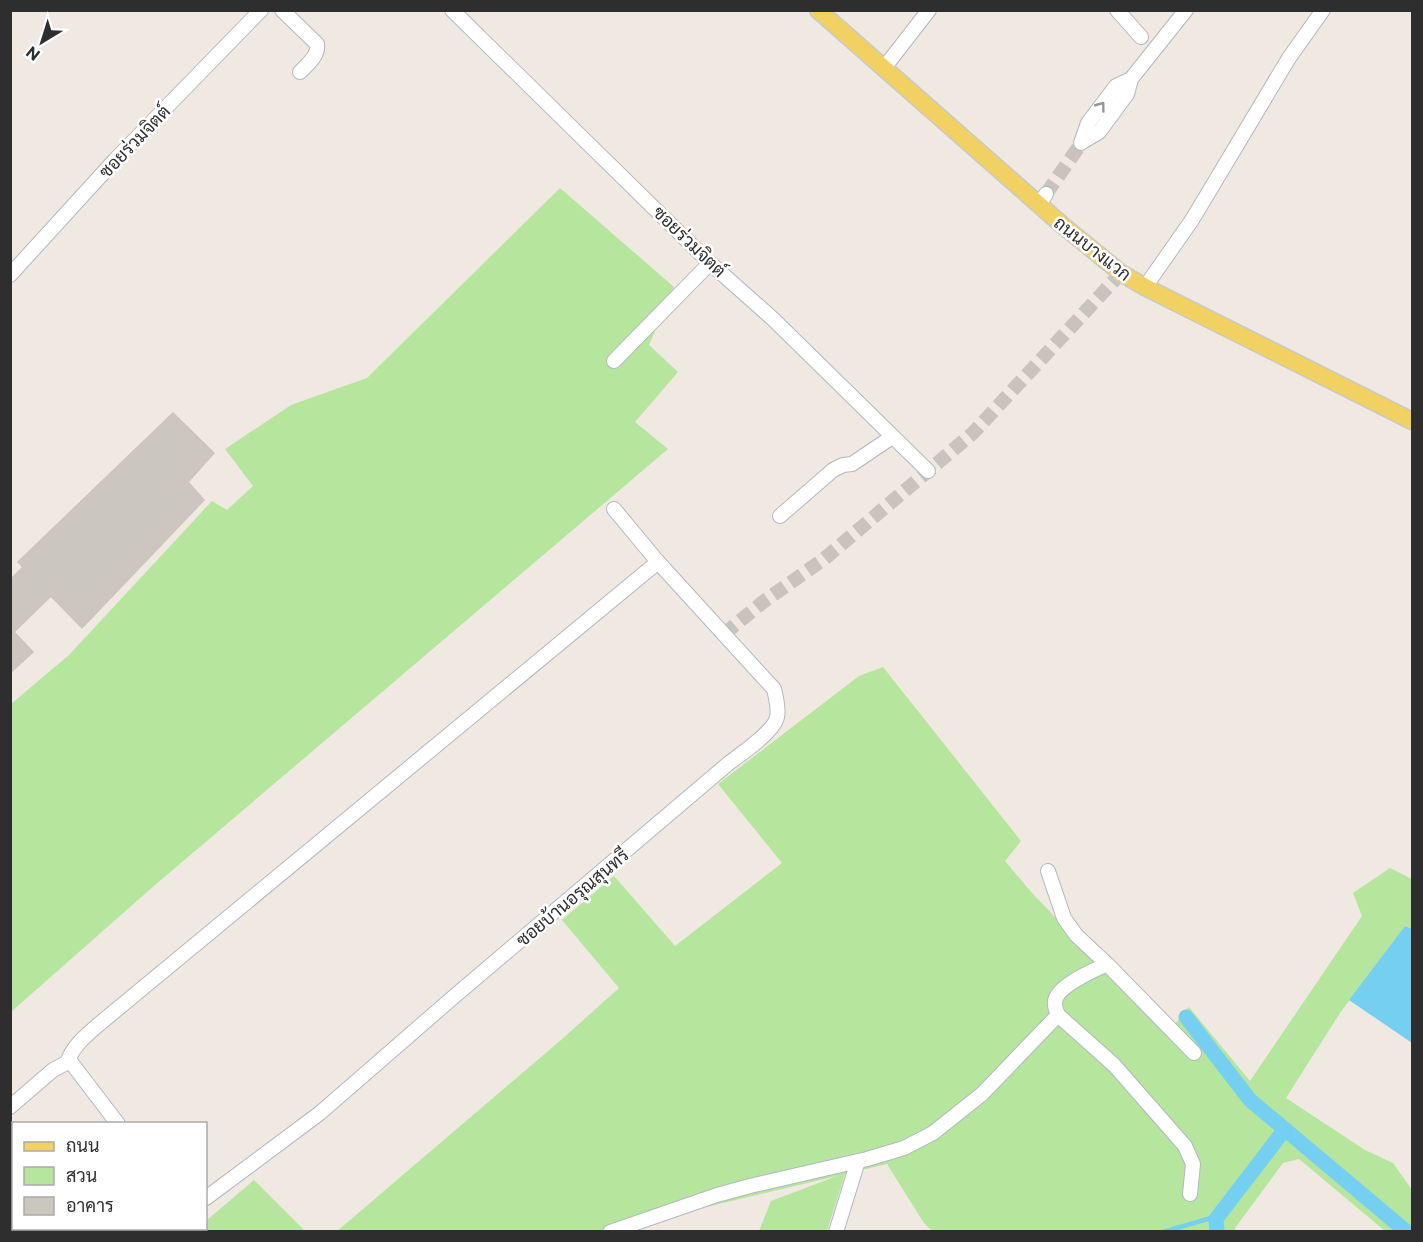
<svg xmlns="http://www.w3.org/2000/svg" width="1423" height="1242" font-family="Commissioner,Sarabun,sans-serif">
	<rect width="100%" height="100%" fill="#efe9e1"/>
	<g fill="#b6e59e">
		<polygon points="560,188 674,287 649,345 678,372 635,422 668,449 155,885 11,1012 11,704 69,655 212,501 227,510 253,486 225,449 291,405 367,378"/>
		<polygon points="883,667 1021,841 1005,861 1032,893 1167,1034 1189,1007 1250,1081 1362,916 1353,893 1390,868 1412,879 1412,929 1405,926 1340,1013 1286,1098 1365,1150 1393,1163 1412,1190 1412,1231 1385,1231 1299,1159 1283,1163 1235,1228 1236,1231 932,1231 924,1223 887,1164 845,1174 827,1231 759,1231 771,1201 837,1176 605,1231 336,1232 561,1040 619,988 562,920 614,876 675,946 782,863 718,784 859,676"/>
		<polygon points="254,1180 305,1231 193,1231 197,1229 206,1228 206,1221"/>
	</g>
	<polygon fill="#75cff0" points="1405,926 1412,929 1412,1043 1349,1000"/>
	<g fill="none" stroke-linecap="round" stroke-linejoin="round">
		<polyline stroke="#75cff0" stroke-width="4.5" points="1163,1232 1218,1216"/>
		<g stroke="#75cff0" stroke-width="15">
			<polyline points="1186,1017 1250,1100 1407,1232"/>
			<polyline points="1217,1232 1216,1219 1285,1129"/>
		</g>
	</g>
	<polygon fill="#cbc7bf" stroke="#cbc5ba" stroke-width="1.5" points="173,413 214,453 188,482 204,500 82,628 51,596 14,632 33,652 10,673 10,580 23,567 18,562"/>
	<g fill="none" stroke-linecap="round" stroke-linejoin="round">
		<g stroke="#c8c4bd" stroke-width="14" stroke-dasharray="14 7" stroke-linecap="butt">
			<polyline points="1046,194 1080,145"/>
			<polyline points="724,634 763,602 824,559 973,433 1121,273"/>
		</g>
		<defs>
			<g id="minor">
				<path d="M 282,10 L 317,44 C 319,55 308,64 300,72"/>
				<polyline points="452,10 710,263 773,319 928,471"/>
				<polyline points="1117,10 1141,37"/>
				<polyline points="884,68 929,10"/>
				<polyline points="1082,142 1099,132 1127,94 1131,79 1186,10"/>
				<polyline points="1081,143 1088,123 1116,86 1131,79"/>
				<polyline points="1039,205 1046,194"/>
				<polyline points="10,275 115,160 261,10"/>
				<polyline points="1145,287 1192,220 1289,58 1323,10"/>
				<polyline points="614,361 710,263"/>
				<polyline points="780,516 833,470 843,465 852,464 892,437"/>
				<polyline points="1048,871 1064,918 1076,935 1107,964"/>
				<polyline points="10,1107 53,1070 70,1061"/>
				<path d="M 118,1124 L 70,1061 L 69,1058 C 75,1044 87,1035 98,1025 L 658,562"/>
				<path d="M 1190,1194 L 1193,1164 L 1185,1146 L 1114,1065 L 1058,1015 C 1056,1010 1054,1006 1055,1001 C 1058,985 1093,971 1107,964 L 1194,1053"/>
				<path d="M 206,1198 L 320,1113 L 450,1000 L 729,763 C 741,754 774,732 777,717 C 779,708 776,698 774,689 L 658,562 L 614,509"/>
				<polyline points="167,1232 170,1228"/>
				<polyline points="610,1232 717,1195 750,1186 867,1159 904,1148 933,1133 982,1094 1058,1015"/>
				<polyline points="836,1232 858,1161"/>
			</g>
			<polyline id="major" points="818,10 1061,224 1121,273 1145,287 1412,421"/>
		</defs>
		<use href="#minor" stroke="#b4b7c1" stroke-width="16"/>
		<use href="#major" stroke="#c9c9c9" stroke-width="19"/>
		<use href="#minor" stroke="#fff" stroke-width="14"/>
		<use href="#major" stroke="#f2d163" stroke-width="16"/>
	</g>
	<defs><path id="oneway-chevron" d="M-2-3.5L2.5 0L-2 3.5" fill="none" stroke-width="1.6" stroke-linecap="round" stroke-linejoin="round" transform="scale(1.5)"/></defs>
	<use stroke="#969696" href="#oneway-chevron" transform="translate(1101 106) rotate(-53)"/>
	<g text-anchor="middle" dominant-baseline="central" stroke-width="5" stroke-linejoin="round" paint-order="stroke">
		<g font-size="18" fill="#2e2e2e" stroke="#fff">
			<text transform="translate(134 141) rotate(-46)">ซอยร่วมจิตต์</text>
			<text transform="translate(690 241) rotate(44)">ซอยร่วมจิตต์</text>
			<text transform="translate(1093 248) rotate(38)">ถนนบางแวก</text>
			<text transform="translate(572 897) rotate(-40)">ซอยบ้านอรุณสุนทรี</text>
		</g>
	</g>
	<rect width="1423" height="1242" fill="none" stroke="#2e2e2e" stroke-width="24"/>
	<rect x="12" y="1122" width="195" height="108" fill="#ffffff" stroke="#ababab" stroke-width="1.5"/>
	<rect x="24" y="1142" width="30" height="9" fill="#f2d163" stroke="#ababab" stroke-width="1.5"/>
	<text x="66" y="1152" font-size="18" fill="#2e2e2e">ถนน</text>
	<rect x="24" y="1167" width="30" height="18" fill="#b6e59e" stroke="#ababab" stroke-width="1.5"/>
	<text x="66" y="1182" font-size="18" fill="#2e2e2e">สวน</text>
	<rect x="24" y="1197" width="30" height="18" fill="#cbc7bf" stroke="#ababab" stroke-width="1.5"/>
	<text x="66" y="1212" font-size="18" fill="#2e2e2e">อาคาร</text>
	<g transform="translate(42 42) rotate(218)" stroke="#ffffff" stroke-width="4.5" paint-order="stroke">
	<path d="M0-4.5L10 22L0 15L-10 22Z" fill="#2e2e2e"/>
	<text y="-9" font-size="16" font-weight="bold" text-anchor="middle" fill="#2e2e2e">N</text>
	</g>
</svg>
